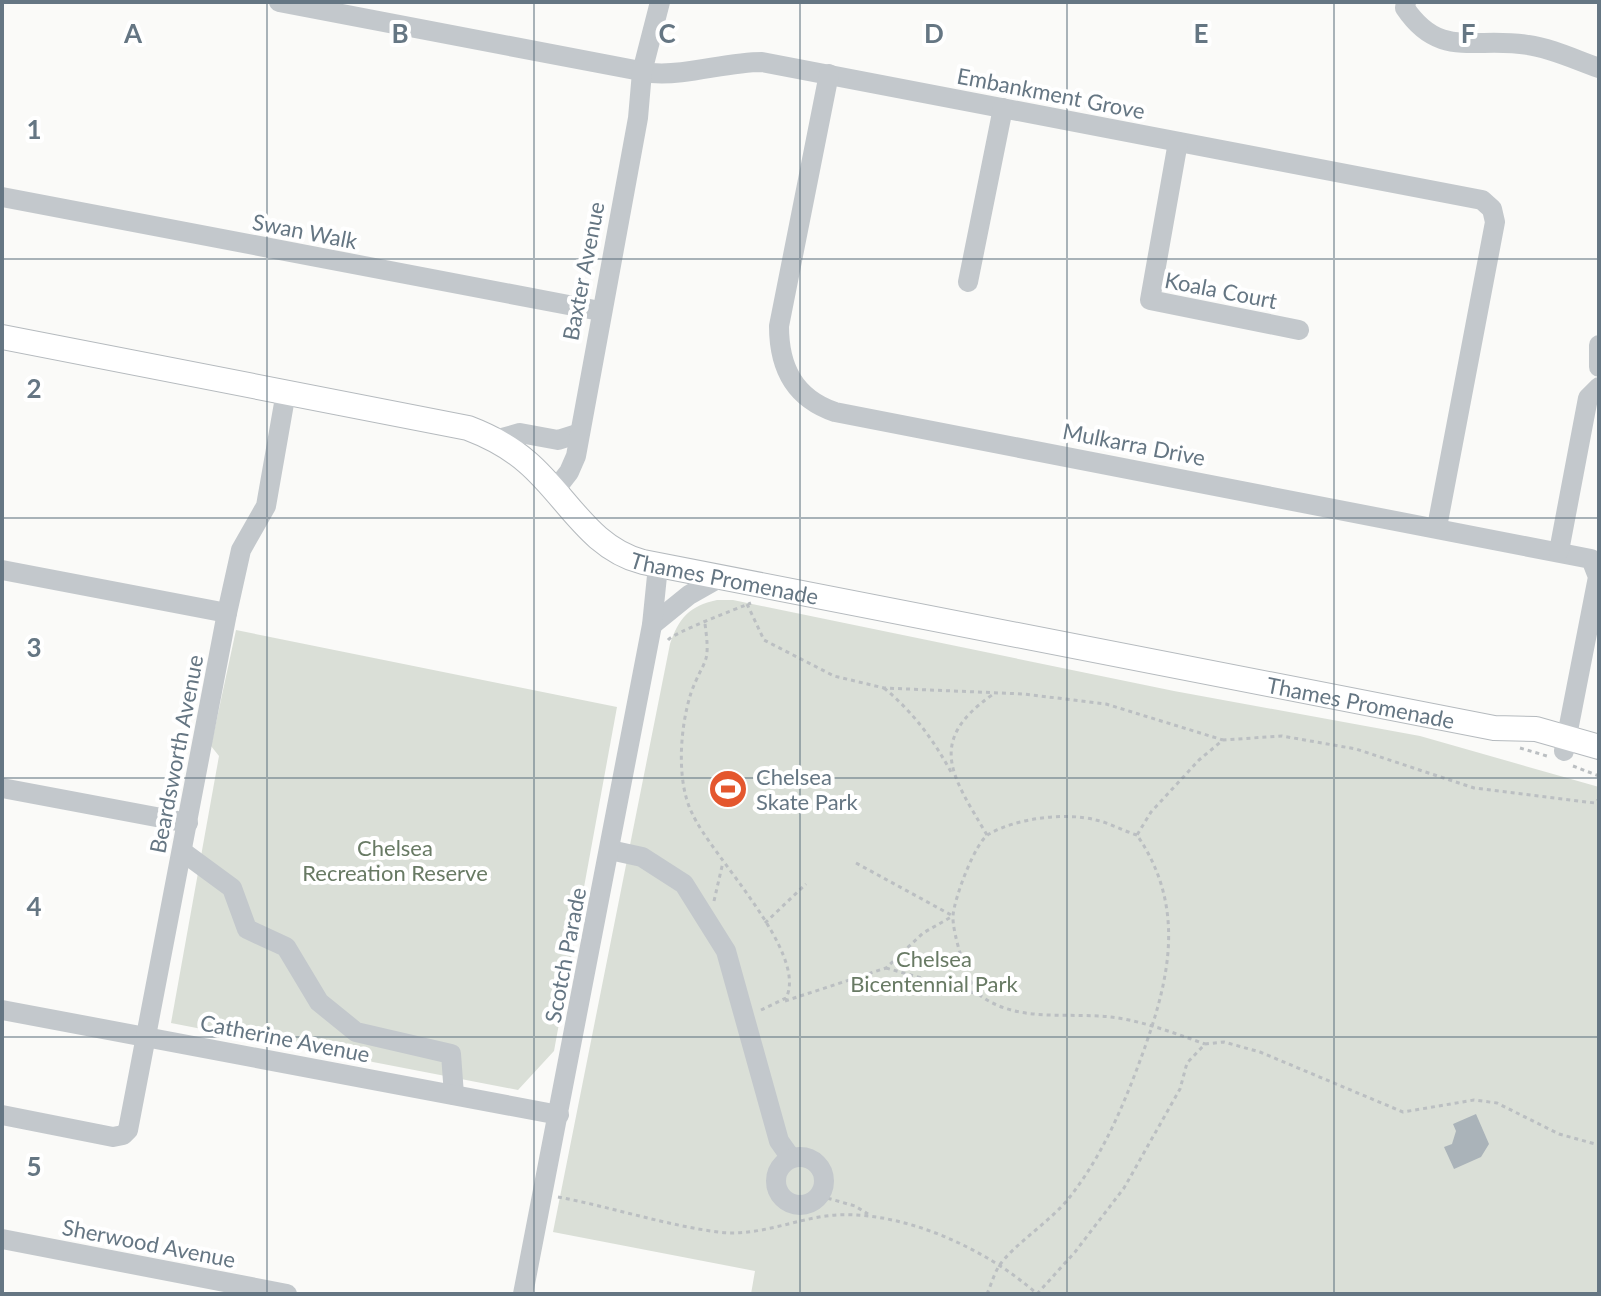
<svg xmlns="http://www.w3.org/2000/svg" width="1601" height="1296" font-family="Lato,sans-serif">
	<rect width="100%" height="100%" fill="#fafaf8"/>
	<g fill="#dadfd7">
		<path d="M 717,600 L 733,600 L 1174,691 L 1420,736 L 1599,787 L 1599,1294 L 751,1294 L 755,1271 L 553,1232 L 670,644 C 679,618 689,606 717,600 Z"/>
		<polygon points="236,630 617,707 554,1051 518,1090 171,1023 219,756 211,746"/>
	</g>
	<polygon fill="#aab3b9" points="1476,1114 1489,1144 1481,1157 1454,1169 1444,1147 1452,1144 1456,1131 1453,1124"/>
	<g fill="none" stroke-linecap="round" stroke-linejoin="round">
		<defs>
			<g id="major">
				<path id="s1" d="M 2,337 L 468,428 C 489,436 510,447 527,462 C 567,496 589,548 643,562 L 1494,728 L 1536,729 L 1599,747"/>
			</g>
		</defs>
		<use href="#major" stroke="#b5babe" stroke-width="26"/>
		<g stroke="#bbbfc2" stroke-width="3" stroke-dasharray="4 4" stroke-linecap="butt">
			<polyline points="747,604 764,640 834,676 884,688 1024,694 1106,704 1223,740"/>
			<path d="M 705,624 C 711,667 704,657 691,693 C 680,727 676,781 692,813 C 711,856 809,953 786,998 L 761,1010"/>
			<path d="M 668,640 C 675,632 736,609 751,603"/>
			<path d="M 884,688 C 913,712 933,739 951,772"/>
			<polyline points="1520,748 1547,756"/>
			<polyline points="1573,766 1599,776"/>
			<path d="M 987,835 C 953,777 925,742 992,695"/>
			<path d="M 1137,835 C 1123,831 1110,823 1096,820 C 1065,812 1017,818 989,834 C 975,842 954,899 953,916 C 952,932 968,986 981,996 C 1018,1023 1068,1012 1111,1017 C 1143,1021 1174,1033 1205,1044"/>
			<polyline points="856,863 953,916"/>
			<polyline points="714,901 723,862"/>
			<polyline points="765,923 806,884"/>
			<polyline points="886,968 978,994"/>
			<polyline points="785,1001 886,968 923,933 953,916"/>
			<polyline points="820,1196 855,1206 868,1214"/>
			<path d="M 558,1197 C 611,1207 665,1225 718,1232 C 755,1237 790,1221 826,1216 C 897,1207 986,1248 1037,1294"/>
			<path d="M 987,1294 C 991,1285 994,1274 999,1266 C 1013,1245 1051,1221 1069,1198 C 1099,1160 1118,1118 1135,1074 C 1166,992 1191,914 1137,835 L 1151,812 L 1199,760 L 1223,740 L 1282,736 L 1356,749 L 1474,788 L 1595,803 L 1599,799"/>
			<polyline points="1037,1294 1075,1252 1124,1188 1180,1089 1187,1063 1205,1044 1224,1042 1260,1052 1403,1112 1474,1100 1497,1103 1559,1134 1599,1145"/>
		</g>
		<g stroke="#c3c8cc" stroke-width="20">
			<path d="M 279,2 L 651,73 C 688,76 725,62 762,62 L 1482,200 L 1492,209 L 1495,222 L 1437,527"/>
			<path d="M 1406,2 L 1405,8 C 1440,60 1475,36 1528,45 C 1551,48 1576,60 1599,68"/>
			<path d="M 829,74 L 779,326 C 779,367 794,398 835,412 L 1591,559 L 1598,577 L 1564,751"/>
			<polyline points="1178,142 1150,300 1299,330"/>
			<polyline points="2,197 600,311"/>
			<polyline points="968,282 1003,108"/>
			<polyline points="1599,345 1599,367"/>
			<polyline points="495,440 520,433 558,440 577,434"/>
			<polyline points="555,490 569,472 576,456 638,118 642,72 660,2"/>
			<polyline points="1559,551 1588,398 1599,387"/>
			<polyline points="2,570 227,613"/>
			<polyline points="652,625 689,595 719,578"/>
			<polyline points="2,788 188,823"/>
			<polyline points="610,850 642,857 684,884 726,951 779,1141 791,1158"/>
			<polyline points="183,852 232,888 247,929 286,947 319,1002 356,1032 451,1054 454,1095"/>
			<polyline points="2,1010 559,1115"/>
			<polyline points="2,1115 113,1137 123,1135 128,1130 227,613 241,550 266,506 286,392"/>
			<circle cx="800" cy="1181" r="24"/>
			<polyline points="2,1239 287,1294"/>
			<polyline points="523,1294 652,625 658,566"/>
		</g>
		<use href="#major" stroke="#fff" stroke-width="24"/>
	</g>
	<path fill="none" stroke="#657683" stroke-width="2" stroke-opacity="0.55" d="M 267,2 L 267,1294M 534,2 L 534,1294M 800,2 L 800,1294M 1067,2 L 1067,1294M 1334,2 L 1334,1294M 2,259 L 1599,259M 2,518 L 1599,518M 2,778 L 1599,778M 2,1037 L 1599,1037"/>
	<defs>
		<symbol id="stadium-disc" viewBox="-11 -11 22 22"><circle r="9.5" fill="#e4572e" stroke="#fff"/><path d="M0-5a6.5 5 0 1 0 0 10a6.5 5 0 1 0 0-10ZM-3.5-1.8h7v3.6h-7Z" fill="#fff"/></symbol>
	</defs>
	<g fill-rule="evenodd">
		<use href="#stadium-disc" x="706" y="767" width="44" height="44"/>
	</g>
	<g text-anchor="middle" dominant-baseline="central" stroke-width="8" stroke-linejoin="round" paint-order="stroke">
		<g font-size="22" fill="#657683" stroke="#fff">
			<text transform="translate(1051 93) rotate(11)">Embankment Grove</text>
			<text transform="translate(305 231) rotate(11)">Swan Walk</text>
			<text transform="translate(583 271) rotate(-79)">Baxter Avenue</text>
			<text transform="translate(1221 290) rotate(11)">Koala Court</text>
			<text transform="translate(1134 444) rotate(11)">Mulkarra Drive</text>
			<text stroke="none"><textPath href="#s1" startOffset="782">Thames Promenade</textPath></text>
			<text stroke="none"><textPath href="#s1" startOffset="1430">Thames Promenade</textPath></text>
			<text transform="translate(176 754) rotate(-79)">Beardsworth Avenue</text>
			<text transform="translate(565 955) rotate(-79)">Scotch Parade</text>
			<text transform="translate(285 1038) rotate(11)">Catherine Avenue</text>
			<text transform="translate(149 1243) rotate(11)">Sherwood Avenue</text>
		</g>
		<g font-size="22" fill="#657683" stroke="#fff" text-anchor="start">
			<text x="756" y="776">Chelsea<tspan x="756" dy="25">Skate Park</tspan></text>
		</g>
		<g font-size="22" fill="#687a64" stroke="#fff">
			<text x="395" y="847">Chelsea<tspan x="395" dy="25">Recreation Reserve</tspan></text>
			<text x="934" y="958">Chelsea<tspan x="934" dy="25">Bicentennial Park</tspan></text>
		</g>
	</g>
	<g font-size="26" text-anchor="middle" font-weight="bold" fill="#657683" stroke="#fff" stroke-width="8" stroke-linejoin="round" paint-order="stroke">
		<text x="133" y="43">A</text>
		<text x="400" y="43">B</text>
		<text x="667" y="43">C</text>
		<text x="934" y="43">D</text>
		<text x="1201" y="43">E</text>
		<text x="1468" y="43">F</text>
		<text x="34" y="139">1</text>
		<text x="34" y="398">2</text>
		<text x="34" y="657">3</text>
		<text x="34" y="916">4</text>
		<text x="34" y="1176">5</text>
	</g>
	<rect width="1601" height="1296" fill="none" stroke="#657683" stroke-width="8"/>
</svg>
